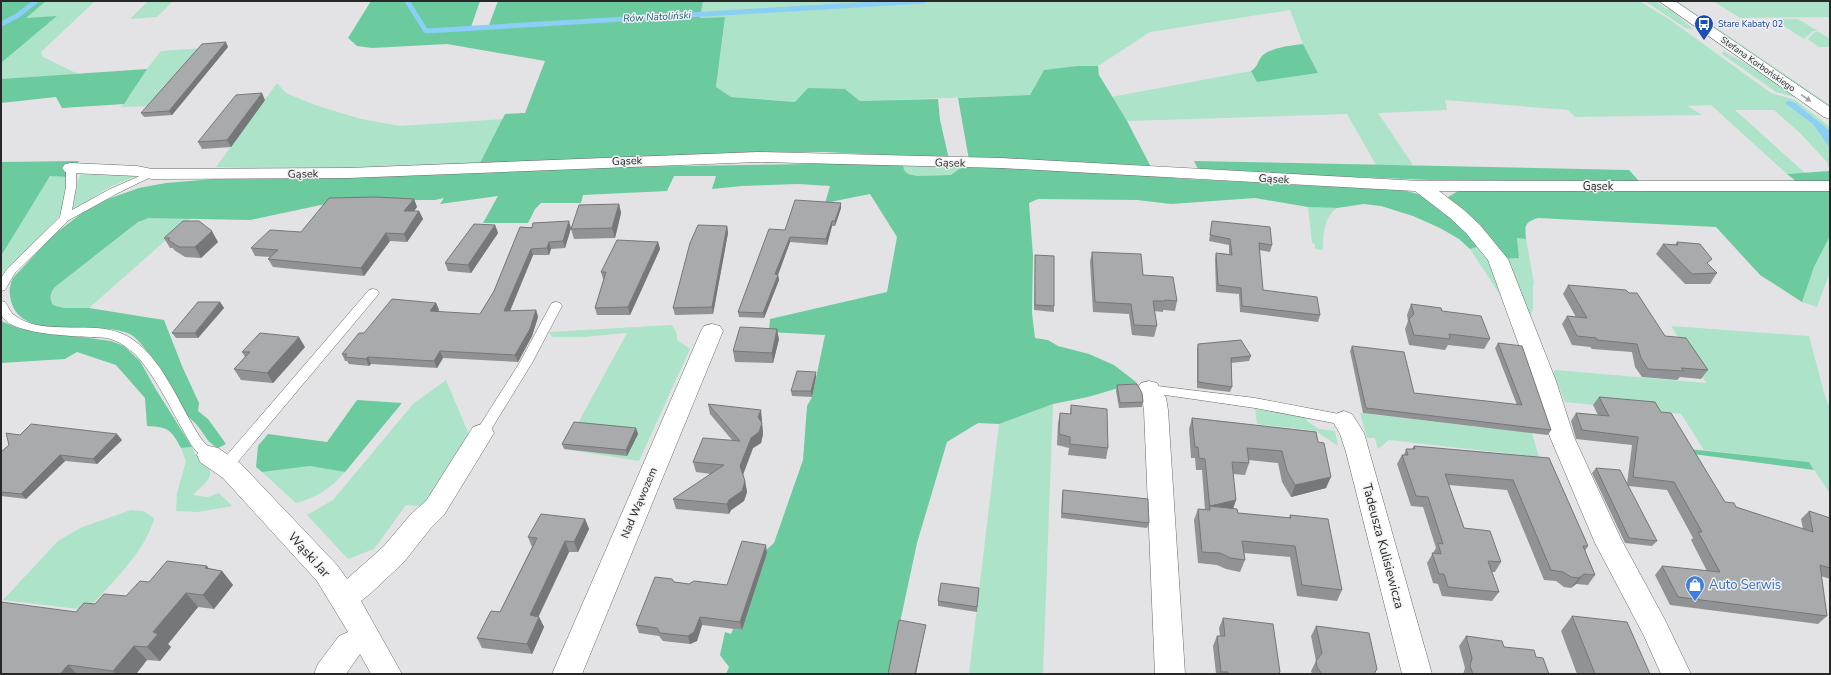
<svg xmlns="http://www.w3.org/2000/svg" width="1831" height="675" font-family="'Nunito Sans',sans-serif">
	<rect width="100%" height="100%" fill="#e3e3e5"/>
	<g fill="#ade3c8">
		<polygon points="1,1 95,1 41,52 43,57 78,74 1,79 1,63 56,17 26,18"/>
		<polygon points="148,1 173,1 157,17 130,19"/>
		<polygon points="703,1 1639,1 1669,19 1771,93 1795,100 1830,127 1830,172 1827,162 1800,133 1774,110 1735,110 1805,173 1787,174 1711,105 1688,106 1702,115 1575,117 1568,110 1445,100 1447,110 1378,113 1413,165 1376,165 1347,114 1127,121 1111,97 1251,71 1257,82 1318,73 1303,44 1290,10 1150,32 1098,66 1044,70 1030,95 860,101 845,89 795,102 731,97 716,88 725,17 700,18"/>
		<polygon points="1645,1 1656,1 1666,9 1670,9 1694,30 1685,28"/>
		<polygon points="1674,1 1677,1 1830,105 1830,108"/>
		<polygon points="1713,1 1830,1 1830,17 1740,18"/>
		<polygon points="1773,19 1798,19 1818,31 1813,31 1804,39"/>
		<polygon points="1815,32 1819,32 1830,39 1830,47 1819,47 1809,40 1808,39"/>
		<polygon points="204,48 151,106 121,107 133,91 136,83 161,51"/>
		<polygon points="1723,51 1759,71 1798,98 1776,92 1722,54"/>
		<path d="M 277,83 L 286,93 L 315,105 L 361,119 L 400,126 L 504,119 L 480,163 C 392,168 304,171 216,167 Z"/>
		<polygon points="903,164 963,166 951,175 917,176 909,175 904,170"/>
		<polygon points="81,174 136,176 108,188 72,211 78,180"/>
		<polygon points="50,175 68,177 65,205 56,221 1,275 1,256"/>
		<path d="M 1308,207 L 1337,208 C 1324,216 1323,236 1323,250 L 1315,249 L 1315,244 L 1312,243 Z"/>
		<path d="M 192,217 L 89,308 L 64,308 L 53,305 C 49,297 50,294 55,287 L 138,222 L 149,218 Z"/>
		<polygon points="1830,236 1830,272 1817,307 1802,302 1814,267"/>
		<polygon points="1517,238 1526,239 1534,283 1533,287 1533,308 1528,322 1501,259 1519,258"/>
		<polygon points="1484,245 1502,298 1470,249"/>
		<polygon points="672,325 677,334 677,340 690,349 639,461 564,449 627,333 584,337 552,337 549,332"/>
		<polygon points="1671,326 1809,336 1824,393 1830,409 1830,494 1809,462 1704,450 1681,414 1565,402 1553,373 1555,370 1706,383"/>
		<polygon points="446,380 470,437 428,507 406,505 374,549 348,559 307,515 333,500 413,404"/>
		<polygon points="1053,404 1043,674 969,674 999,424"/>
		<polygon points="1255,409 1306,416 1307,421 1319,429 1335,431 1338,446 1316,431 1257,424"/>
		<polygon points="1360,413 1532,433 1539,457 1389,440 1378,449 1375,438 1367,438"/>
		<path d="M 192,447 L 195,454 C 200,457 203,460 207,465 C 217,477 201,486 193,495 L 208,497 L 219,493 L 232,506 L 198,512 L 176,511 L 177,493 L 186,461 L 181,448 Z"/>
		<path d="M 310,466 L 345,472 C 331,488 316,498 296,503 L 262,472 Z"/>
		<path d="M 131,510 L 143,511 L 154,518 C 147,550 109,586 87,610 L 3,600 L 58,541 L 80,528 Z"/>
	</g>
	<g fill="#6cca9f">
		<polygon points="1,1 46,1 26,18 57,16 1,63"/>
		<polygon points="371,1 480,1 471,27 489,25 498,1 703,1 700,18 725,17 716,87 731,97 795,102 808,88 845,89 860,101 938,99 940,120 949,159 826,152 709,154 480,163 505,114 525,113 545,61 447,44 372,48 357,46 348,38"/>
		<path d="M 1303,44 L 1318,73 L 1257,82 L 1251,71 C 1258,67 1257,62 1262,56 C 1272,47 1289,46 1303,44 Z"/>
		<polygon points="1078,66 1098,66 1099,75 1127,121 1152,169 969,160 958,98 1030,95 1044,70"/>
		<polygon points="147,69 124,104 62,108 56,97 1,103 1,79"/>
		<polygon points="79,161 68,177 50,176 1,256 1,162"/>
		<polygon points="1194,161 1629,170 1639,181 1432,180 1199,171"/>
		<path d="M 881,163 L 903,164 L 904,170 L 908,174 L 917,176 L 951,175 L 963,166 L 1023,166 L 1186,179 L 1403,190 L 1432,198 L 1484,245 L 1470,249 L 1459,239 L 1440,228 L 1413,216 L 1381,206 L 1364,204 L 1337,208 L 1308,207 L 1255,198 L 1171,204 L 1137,200 L 1038,199 L 1029,203 L 1033,256 L 1032,313 L 1035,338 L 1048,340 L 1058,346 L 1089,354 L 1114,365 L 1136,382 L 1140,389 L 1122,387 L 1088,397 L 1053,404 L 999,424 L 978,423 L 947,442 L 917,543 L 889,674 L 726,674 L 729,667 L 720,655 L 725,632 L 731,634 L 733,629 L 742,630 L 767,553 L 764,552 L 774,543 L 803,460 L 807,406 L 812,397 L 825,335 L 769,332 L 770,319 L 887,292 L 897,237 L 870,194 L 825,203 L 830,186 L 798,184 L 742,186 L 712,189 L 716,176 L 674,176 L 667,191 L 583,195 L 581,203 L 541,203 L 535,209 L 528,223 L 483,223 L 498,196 L 440,204 L 444,198 L 435,200 L 413,200 L 330,203 L 250,220 L 149,218 L 138,222 L 55,287 C 50,294 49,297 53,305 L 64,308 L 89,308 L 164,320 L 182,366 L 199,403 L 198,411 L 208,419 L 226,444 L 218,448 C 207,442 207,438 200,429 C 196,423 190,419 185,413 C 172,395 147,343 130,334 C 99,319 22,344 11,301 C 9,292 9,286 13,278 L 52,236 L 82,213 L 108,199 L 139,188 L 166,183 L 213,179 L 383,175 L 552,168 Z"/>
		<polygon points="1829,171 1830,183 1797,182 1787,174"/>
		<path d="M 1460,190 L 1830,190 L 1830,236 L 1814,267 L 1802,302 L 1760,275 L 1716,227 L 1538,218 C 1524,223 1525,225 1526,239 L 1517,238 L 1519,258 L 1501,259 L 1443,200 Z"/>
		<path d="M 1,321 L 21,329 L 111,341 L 124,346 L 140,361 L 155,388 L 192,447 L 181,448 C 171,429 168,427 147,426 L 145,398 L 116,365 L 77,352 L 65,359 L 1,363 Z"/>
		<polygon points="357,400 402,403 345,472 310,466 262,472 256,467 258,446 268,434 327,442"/>
		<polygon points="1689,449 1809,462 1814,470 1693,454"/>
	</g>
	<polygon fill="#8bcef6" points="1789,101 1795,103 1830,131 1830,148 1813,124 1785,103"/>
	<g fill="none" stroke-linecap="round" stroke-linejoin="round">
		<g stroke="#8bcef6" stroke-width="5">
			<polyline points="407,1 426,31 923,1"/>
			<polyline points="1,24 17,16 36,1"/>
		</g>
		<defs>
			<g id="service">
				<polygon points="71,165 76,168 76,187 72,210 110,189 149,172 152,171 157,174 118,193 69,220 15,273 5,290 1,291 1,278 7,269 60,217 66,187 66,168"/>
				<polygon points="373,289 377,290 379,293 377,296 231,470 226,471 221,470 219,466 221,462 369,290"/>
				<path d="M 1,301 L 5,302 C 8,306 10,312 14,315 C 44,338 94,318 127,336 C 162,355 179,405 200,437 C 204,444 212,448 216,455 L 214,459 C 208,460 205,459 200,455 C 191,447 186,435 180,425 C 167,401 154,375 136,355 C 127,347 119,341 107,338 C 87,336 8,337 1,314 C 0,310 1,305 1,301 Z"/>
				<polygon points="556,302 560,303 562,306 532,363 487,436 482,438 477,436 475,433 477,430 520,362 550,306 552,303"/>
				<polygon points="1149,385 1255,398 1344,415 1349,417 1351,420 1349,423 1344,425 1255,408 1145,392 1143,389 1145,386"/>
			</g>
			<g id="minor">
				<polygon points="758,152 1002,158 1420,181 1830,181 1830,191 1439,191 1464,210 1480,225 1508,259 1556,381 1574,437 1621,539 1665,620 1691,674 1661,674 1644,636 1595,543 1550,437 1532,381 1488,260 1466,233 1450,218 1415,191 1002,168 758,162 348,178 152,179 137,176 71,173 65,172 62,168 65,164 71,163 137,166 152,169 348,168"/>
				<polygon points="712,324 720,326 723,331 582,674 552,674 701,331 704,326"/>
				<polygon points="1149,381 1157,383 1166,398 1168,410 1185,674 1155,674 1144,410 1142,398 1137,389 1141,383"/>
				<polygon points="1344,411 1352,414 1364,433 1432,674 1402,674 1346,452 1340,434 1332,420 1336,414"/>
				<polygon points="482,424 491,427 494,433 444,515 430,529 404,562 371,593 361,601 402,674 371,674 360,654 346,674 314,674 318,664 339,636 348,632 317,581 223,478 200,462 197,455 200,448 209,446 218,448 241,464 337,565 347,579 384,546 412,513 426,501 473,427"/>
			</g>
			<polygon id="tertiary" points="1659,1 1675,1 1830,107 1830,119 1824,117"/>
		</defs>
		<use href="#service" stroke="#6a6a6b" stroke-width="1"/>
		<use href="#minor" stroke="#6a6a6b" stroke-width="1"/>
		<use href="#tertiary" stroke="#6a6a6b" stroke-width="1"/>
		<use href="#service" fill="#fff" fill-rule="evenodd"/>
		<use href="#minor" fill="#fff" fill-rule="evenodd"/>
		<use href="#tertiary" fill="#fff" fill-rule="evenodd"/>
	</g>
	<g fill="#919293">
		<polygon points="228,47 172,115 144,117 141,113"/>
		<polygon points="265,100 231,147 202,149 198,142"/>
		<polygon points="414,199 417,207 414,211 419,211 423,219 407,242 390,241 364,276 273,267 268,259 271,257 255,256 251,248 301,232"/>
		<polygon points="619,204 621,213 615,238 574,239 571,229"/>
		<polygon points="841,208 835,226 832,226 827,245 790,242 778,275 779,280 764,318 739,317 738,312 785,230"/>
		<polygon points="1212,221 1272,245 1270,252 1259,250 1263,290 1320,315 1318,322 1240,312 1239,294 1216,292 1215,259 1216,253 1229,254 1229,245 1209,241"/>
		<polygon points="495,225 498,233 471,273 448,271 445,263"/>
		<polygon points="727,226 728,233 713,314 675,315 673,308"/>
		<polygon points="520,227 571,228 565,248 551,249 549,255 533,255 510,311 536,310 538,317 532,336 518,362 443,358 437,368 371,364 369,366 349,364 347,361 345,361 342,354 364,333 436,303 439,310 438,312 480,314 494,291"/>
		<polygon points="164,238 218,242 201,258 185,257 174,250 173,248 170,248"/>
		<polygon points="658,242 660,249 630,315 597,315 595,308 604,279 603,279 601,272"/>
		<polygon points="1677,242 1717,273 1710,284 1685,284 1656,254 1663,244 1675,245"/>
		<polygon points="1092,252 1143,275 1177,301 1175,311 1163,310 1163,312 1154,311 1157,326 1154,337 1132,335 1129,314 1093,312 1090,262"/>
		<polygon points="1035,255 1054,306 1054,312 1034,310"/>
		<polygon points="1568,285 1665,336 1708,370 1701,379 1680,377 1677,380 1642,377 1635,367 1632,352 1592,349 1590,347 1572,345 1562,324 1567,316 1576,317 1563,294"/>
		<polygon points="220,302 224,308 198,338 176,338 172,333"/>
		<polygon points="1411,304 1442,311 1490,339 1484,349 1448,345 1445,350 1409,345 1405,329 1408,321 1407,315"/>
		<polygon points="779,339 773,363 735,362 733,351"/>
		<polygon points="1498,343 1551,430 1548,435 1363,413 1350,351 1352,346 1414,393 1517,405 1495,348"/>
		<polygon points="1198,344 1251,356 1249,361 1231,363 1232,387 1230,392 1197,388 1197,349"/>
		<polygon points="305,347 273,383 241,380 234,369 245,357 242,352"/>
		<polygon points="816,372 816,377 812,397 792,396 791,391"/>
		<polygon points="1117,385 1143,402 1142,407 1119,408 1116,391"/>
		<polygon points="1599,397 1661,412 1725,502 1736,507 1803,529 1801,519 1809,511 1830,518 1830,579 1821,576 1827,616 1818,624 1670,605 1655,575 1662,566 1707,571 1691,540 1693,538 1667,490 1628,486 1657,541 1652,546 1625,543 1592,473 1596,468 1627,484 1632,445 1576,439 1571,421 1576,413 1598,415 1593,405"/>
		<polygon points="708,404 762,420 762,423 763,434 761,443 753,448 743,475 745,481 747,492 744,501 731,510 729,514 676,509 673,499 711,474 696,472 693,462 732,440 710,414"/>
		<polygon points="1071,405 1108,448 1106,459 1068,455 1069,448 1057,445 1058,423 1060,413 1070,414"/>
		<polygon points="1192,418 1316,432 1326,488 1291,497 1282,482 1278,463 1249,460 1249,463 1245,475 1233,474 1236,500 1233,509 1238,513 1289,518 1290,515 1342,590 1337,601 1297,596 1290,557 1244,553 1245,560 1240,572 1226,569 1217,565 1198,563 1194,520 1198,509 1205,510 1202,470 1196,470 1195,458 1191,458 1189,429"/>
		<polygon points="636,428 638,434 627,456 564,449 562,444"/>
		<polygon points="20,435 122,440 97,464 65,461 26,499 1,496 1,452"/>
		<polygon points="1414,446 1549,458 1588,546 1585,551 1595,575 1588,585 1576,584 1571,588 1564,587 1556,581 1544,580 1507,490 1449,485 1464,528 1501,562 1495,572 1492,572 1499,592 1492,601 1442,596 1438,584 1433,583 1427,563 1436,548 1423,507 1411,506 1397,464 1402,455 1404,455 1406,449 1412,449"/>
		<polygon points="1063,490 1149,523 1147,528 1061,518 1062,496"/>
		<polygon points="585,519 589,529 578,552 569,552 539,616 539,617 544,627 532,654 482,648 477,638 500,612 532,547 528,537"/>
		<polygon points="767,553 742,630 702,625 697,641 690,644 663,641 659,636 639,633 636,625 674,582 689,584 727,585"/>
		<polygon points="207,566 208,568 222,571 233,585 214,609 198,607 168,644 171,647 160,661 147,660 136,674 1,674 76,612 95,604 126,596 149,582"/>
		<polygon points="979,588 977,612 938,606 938,601"/>
		<polygon points="1572,616 1650,674 1577,674 1561,631"/>
		<polygon points="1223,618 1280,672 1278,674 1216,674 1213,646 1217,636 1220,636 1219,628"/>
		<polygon points="1316,626 1374,674 1312,674 1311,671 1316,661 1311,636"/>
		<polygon points="1466,636 1504,647 1536,657 1549,674 1463,674 1465,668 1459,646"/>
	</g>
	<g fill="#767778">
		<polygon points="226,42 228,47 172,115 169,111"/>
		<polygon points="262,93 265,100 231,147 227,140"/>
		<polygon points="414,199 417,207 408,219 404,211"/>
		<polygon points="841,203 841,208 835,226 835,221"/>
		<polygon points="619,204 621,213 615,238 612,228"/>
		<polygon points="419,211 423,219 407,242 404,234"/>
		<polygon points="569,221 571,228 565,248 563,241"/>
		<polygon points="832,221 832,226 827,245 826,239"/>
		<polygon points="495,225 498,233 471,273 468,265"/>
		<polygon points="727,226 728,233 713,314 712,307"/>
		<polygon points="212,231 218,242 201,258 195,247"/>
		<polygon points="386,233 390,241 364,276 361,268"/>
		<polygon points="790,237 790,242 776,280 775,274"/>
		<polygon points="549,242 551,249 549,255 547,248"/>
		<polygon points="658,242 660,249 630,315 628,307"/>
		<polygon points="531,249 533,255 507,318 504,311"/>
		<polygon points="778,275 779,280 764,318 763,313"/>
		<polygon points="220,302 224,308 198,338 195,333"/>
		<polygon points="436,303 439,310 433,318 430,311"/>
		<polygon points="536,310 538,317 532,336 518,362 515,355"/>
		<polygon points="777,329 779,339 773,363 772,353"/>
		<polygon points="299,337 305,347 273,383 267,373"/>
		<polygon points="440,351 443,358 437,368 434,361"/>
		<polygon points="368,357 371,364 369,366 366,359"/>
		<polygon points="816,372 816,377 812,397 811,391"/>
		<polygon points="761,410 762,420 760,427 758,417"/>
		<polygon points="762,423 763,434 761,443 753,448 742,477 740,466 751,438"/>
		<polygon points="636,428 638,434 627,456 626,450"/>
		<polygon points="117,434 122,440 97,464 93,459"/>
		<polygon points="60,455 65,461 26,499 21,494"/>
		<polygon points="1331,477 1326,488 1291,497 1295,485"/>
		<polygon points="745,481 747,492 744,501 731,510 729,514 727,504 729,500"/>
		<polygon points="1236,500 1232,511 1210,510 1210,506"/>
		<polygon points="585,519 589,529 578,552 574,542"/>
		<polygon points="565,541 569,552 534,625 530,615"/>
		<polygon points="766,545 767,553 742,630 740,622"/>
		<polygon points="207,566 216,578 222,571 233,585 214,609 203,595 205,568"/>
		<polygon points="1584,574 1576,584 1571,588 1579,578"/>
		<polygon points="186,593 198,607 168,644 171,647 160,661 147,647 153,632"/>
		<polygon points="539,617 544,627 532,654 527,644"/>
		<polygon points="700,617 702,625 697,641 690,644 688,636"/>
		<polygon points="926,625 925,630 916,674 915,674"/>
		<polygon points="134,646 147,660 136,674 116,674 113,671"/>
		<polygon points="68,665 77,674 60,674"/>
	</g>
	<g fill="#a9aaab" stroke="#767778">
		<polygon points="226,42 169,111 141,113 202,44"/>
		<polygon points="262,93 227,140 198,142 236,95"/>
		<polygon points="375,197 414,199 404,211 419,211 404,234 386,233 361,268 268,259 278,250 251,248 270,230 301,232 329,198"/>
		<polygon points="795,200 841,203 835,221 832,221 826,239 790,237 775,274 778,275 763,313 738,312 769,229 785,230"/>
		<polygon points="619,204 612,228 571,229 579,205"/>
		<polygon points="183,221 199,221 212,231 195,247 179,247 168,240 170,238 164,238"/>
		<polygon points="569,221 563,241 549,242 547,248 531,249 504,311 536,310 530,329 515,355 440,351 434,361 368,357 366,359 345,357 347,354 342,354 359,333 364,333 392,299 436,303 430,311 480,314 494,291 520,227 532,228 533,223"/>
		<polygon points="1212,221 1270,227 1272,245 1259,243 1263,290 1317,297 1320,315 1242,306 1241,288 1218,285 1216,253 1232,255 1230,239 1210,235"/>
		<polygon points="474,224 495,225 468,265 445,263"/>
		<polygon points="698,225 727,226 712,307 673,308 690,243"/>
		<polygon points="617,240 658,242 628,307 595,308 606,272 601,272"/>
		<polygon points="1677,242 1700,244 1712,259 1707,263 1717,273 1692,274 1663,244 1678,245"/>
		<polygon points="1092,252 1141,254 1143,275 1173,277 1177,301 1165,300 1165,301 1153,301 1157,326 1134,325 1131,304 1095,302"/>
		<polygon points="1035,255 1054,256 1054,306 1035,305"/>
		<polygon points="1568,285 1626,290 1629,293 1637,293 1665,336 1686,338 1708,370 1681,368 1684,371 1648,369 1641,358 1637,344 1597,340 1596,338 1577,336 1567,316 1587,318"/>
		<polygon points="198,302 220,302 195,333 172,333"/>
		<polygon points="1411,304 1441,308 1442,311 1481,316 1490,339 1449,334 1450,339 1414,335 1409,319 1414,314"/>
		<polygon points="740,327 777,329 772,353 733,351"/>
		<polygon points="260,333 299,337 267,373 234,369 250,352 242,352"/>
		<polygon points="1241,340 1251,356 1231,358 1232,387 1198,382 1198,344"/>
		<polygon points="1498,343 1522,346 1551,430 1366,408 1352,346 1404,352 1414,393 1522,405"/>
		<polygon points="797,371 816,372 811,391 791,391"/>
		<polygon points="1137,384 1142,393 1143,402 1120,403 1117,385"/>
		<polygon points="1599,397 1655,402 1661,412 1671,413 1725,502 1734,503 1736,507 1813,532 1809,511 1830,518 1830,568 1820,565 1827,616 1678,597 1662,566 1720,572 1698,532 1702,532 1674,482 1633,477 1638,437 1582,430 1576,413 1609,416"/>
		<polygon points="708,404 761,410 758,417 762,423 759,432 751,438 740,466 745,481 742,491 729,500 727,504 673,499 724,465 693,462 703,438 740,441"/>
		<polygon points="1071,405 1107,409 1108,448 1070,444 1070,437 1059,434 1060,413 1071,414"/>
		<polygon points="1192,418 1316,432 1318,442 1324,443 1331,477 1295,485 1287,471 1282,451 1247,448 1249,463 1232,462 1236,500 1210,506 1237,509 1238,513 1291,518 1290,515 1328,519 1342,590 1302,585 1295,546 1242,541 1245,560 1230,558 1220,553 1202,552 1198,509 1210,510 1205,459 1199,458 1198,447 1195,447"/>
		<polygon points="574,422 636,428 626,450 562,444"/>
		<polygon points="31,424 117,434 93,459 60,455 21,494 1,492 1,452 9,445 6,433 20,435"/>
		<polygon points="1414,446 1549,458 1588,546 1583,546 1595,575 1584,574 1579,578 1571,577 1563,572 1551,570 1513,480 1445,474 1464,528 1490,531 1501,562 1488,561 1499,592 1448,587 1444,574 1439,574 1432,553 1441,554 1438,543 1443,544 1428,497 1416,496 1402,455 1408,455 1406,449 1415,449"/>
		<polygon points="1596,468 1620,470 1657,541 1629,538"/>
		<polygon points="1063,490 1148,499 1149,523 1062,513"/>
		<polygon points="541,514 585,519 574,542 565,541 530,615 539,617 527,644 477,638 491,611 500,612 537,538 528,537"/>
		<polygon points="742,541 766,545 740,622 700,617 694,632 688,636 660,633 657,628 636,625 655,577 672,579 674,582 689,584 694,581 727,585"/>
		<polygon points="167,561 207,566 205,568 222,571 203,595 186,593 153,632 158,634 147,647 134,646 113,671 68,665 60,674 1,674 1,602 76,612 84,603 95,604 104,594 126,596 140,581 149,582"/>
		<polygon points="941,583 979,588 977,607 938,601"/>
		<polygon points="1572,616 1627,622 1650,674 1595,674"/>
		<polygon points="1223,618 1273,624 1280,672 1277,674 1228,674 1228,672 1221,672 1217,636 1225,636"/>
		<polygon points="899,620 926,625 915,674 888,674"/>
		<polygon points="1316,626 1369,633 1377,669 1374,674 1322,674 1317,667 1316,661 1322,653"/>
		<polygon points="1466,636 1502,641 1504,647 1534,650 1536,657 1543,658 1549,674 1473,674 1470,666 1472,658"/>
	</g>
	<defs><path id="oneway-solid" d="M-6-.8H1V-3.2L6.5 0L1 3.2V.8H-6Z"/></defs>
	<use fill="#9e9e9e" href="#oneway-solid" transform="translate(1806 98) rotate(35)"/>
	<defs>
		<symbol id="bus-pin" viewBox="-11 -11 22 30"><path d="M0 17L-7.5 6A9.5 9.5 0 1 1 7.5 6Z" fill="#1a4fb4" stroke="#f0f1f2"/><path d="M-5-6H5V4H4V6H2V4H-2V6H-4V4H-5ZM-3.5-4V0h7V-4ZM-3.5 1.2v1.5H-2V1.2ZM2 1.2v1.5H3.5V1.2Z" fill="#fff"/></symbol>
		<symbol id="shop-pin" viewBox="-11 -11 22 30"><path d="M0 17L-7.5 6A9.5 9.5 0 1 1 7.5 6Z" fill="#3f7fe0" stroke="#f0f1f2"/><path d="M-5-2.5h2.3a2.7 3.5 0 0 1 5.4 0H5L5.5 6h-11ZM-1.5-2.5h3a1.5 2.3 0 0 0-3 0Z" fill="#fff"/></symbol>
	</defs>
	<g fill-rule="evenodd">
		<use href="#bus-pin" x="1693" y="13" width="22" height="30"/>
		<use href="#shop-pin" x="1684" y="574" width="22" height="30"/>
	</g>
	<g text-anchor="middle" dominant-baseline="central" stroke-width="3" stroke-linejoin="round" paint-order="stroke">
		<g font-size="9" fill="#164399" stroke="#f0f1f2" text-anchor="start">
			<text x="1718" y="24">Stare Kabaty 02</text>
		</g>
		<g font-size="9" fill="#282828" stroke="#f0f1f2">
			<text transform="translate(1758 64) rotate(35)">Stefana Korbońskiego</text>
		</g>
		<g font-size="10" font-style="italic" fill="#195b7d" stroke="#f0f1f2">
			<text transform="translate(657 17) rotate(-3)">Rów Natoliński</text>
		</g>
		<g font-size="11" fill="#282828" stroke="#f0f1f2">
			<text transform="translate(627 161) rotate(-2)">Gąsek</text>
			<text transform="translate(950 163) rotate(1)">Gąsek</text>
			<text transform="translate(303 174) rotate(-1)">Gąsek</text>
			<text transform="translate(1274 179) rotate(3)">Gąsek</text>
			<text x="1598" y="186">Gąsek</text>
			<text transform="translate(639 503) rotate(-67)">Nad Wąwozem</text>
		</g>
		<g font-size="13" fill="#282828" stroke="#f0f1f2">
			<text transform="translate(1383 546) rotate(75)">Tadeusza Kulisiewicza</text>
			<text transform="translate(309 555) rotate(48)">Wąski Jar</text>
		</g>
		<g font-size="13" fill="#366cbe" stroke="#f0f1f2" text-anchor="start">
			<text x="1709" y="585">Auto Serwis</text>
		</g>
	</g>
	<rect width="1831" height="675" fill="none" stroke="#282828" stroke-width="4"/>
</svg>
